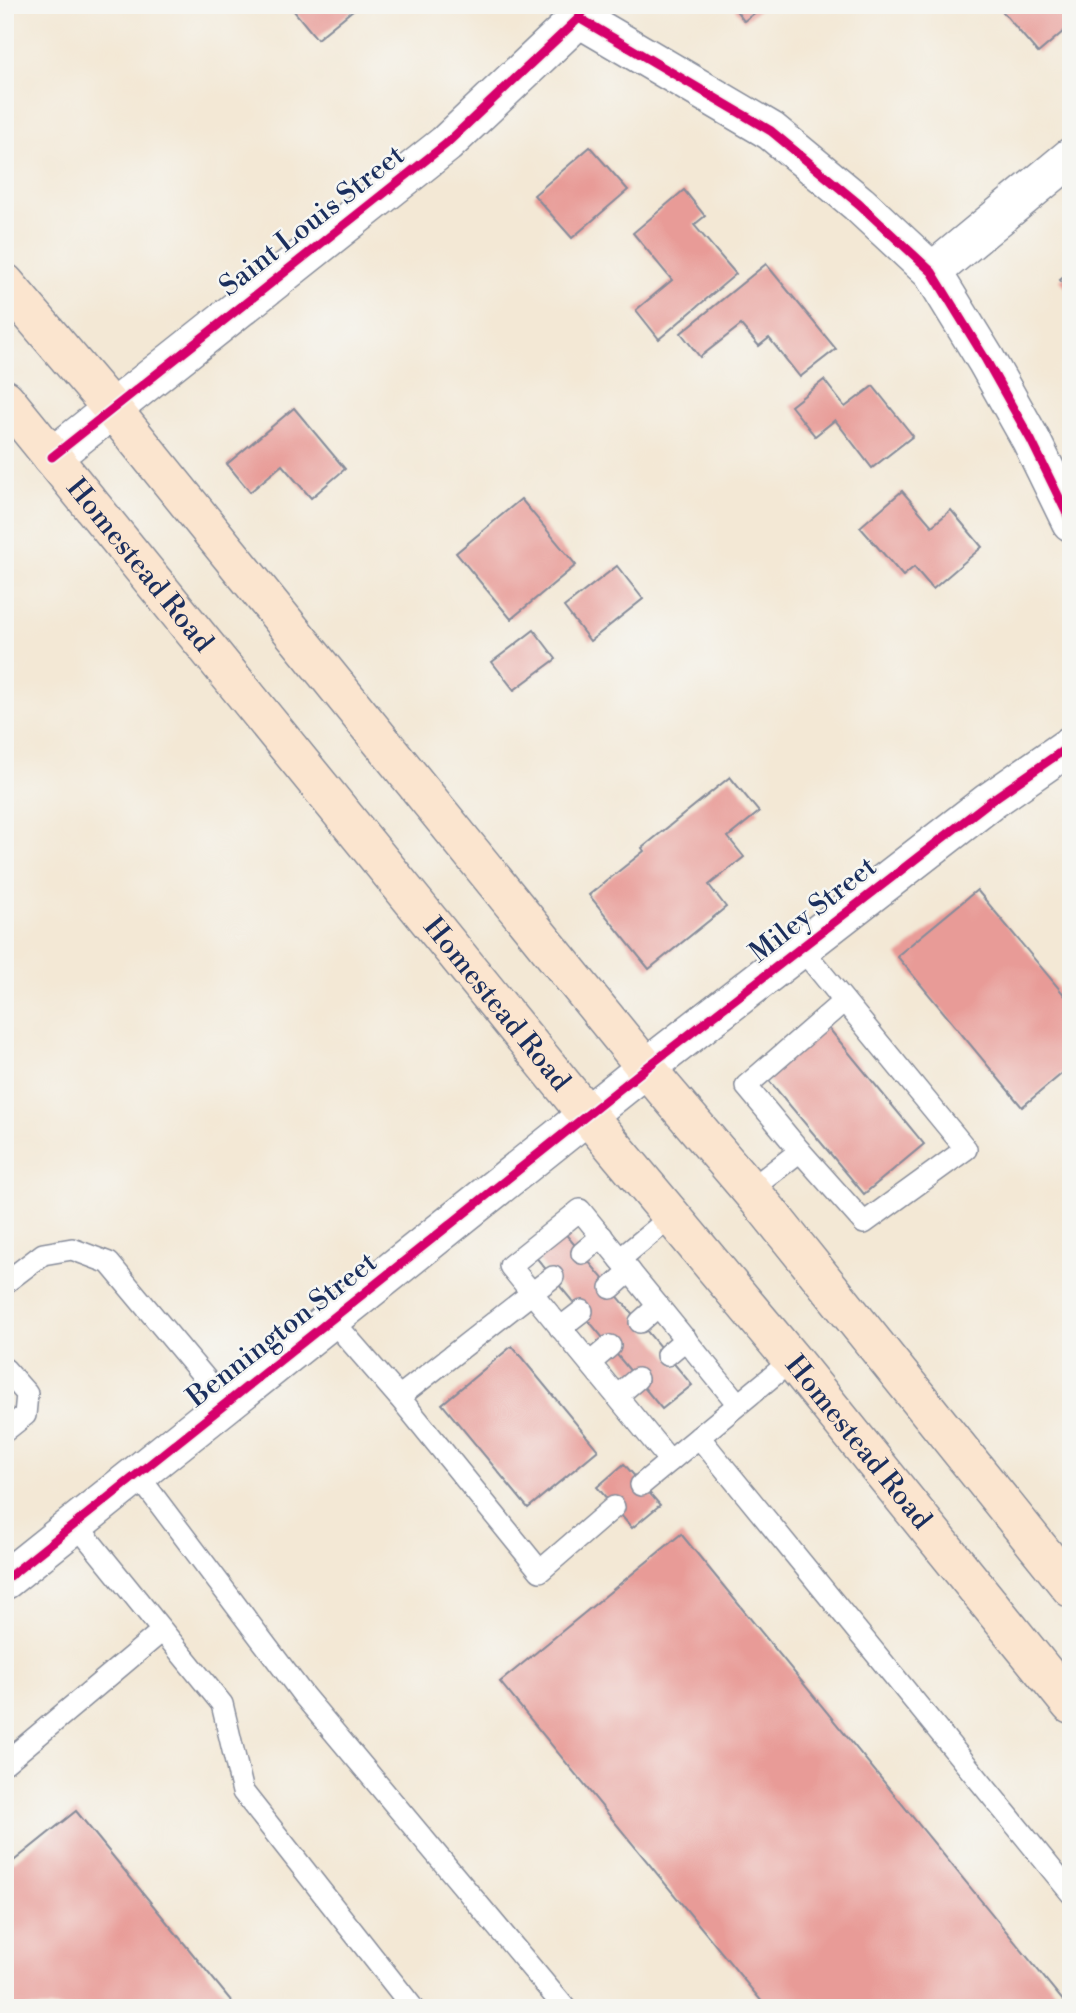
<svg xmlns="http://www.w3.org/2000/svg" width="1076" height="2013" font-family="'Libre Bodoni',serif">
	<rect width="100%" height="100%" fill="#f6f6f2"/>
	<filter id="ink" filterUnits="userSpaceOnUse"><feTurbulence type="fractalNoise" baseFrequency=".0143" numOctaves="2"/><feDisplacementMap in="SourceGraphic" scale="14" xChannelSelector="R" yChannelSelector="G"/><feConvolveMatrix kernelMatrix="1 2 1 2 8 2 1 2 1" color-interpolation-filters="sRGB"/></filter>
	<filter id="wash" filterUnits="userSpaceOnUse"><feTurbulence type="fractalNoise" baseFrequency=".00686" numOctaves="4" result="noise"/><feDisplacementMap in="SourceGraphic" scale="28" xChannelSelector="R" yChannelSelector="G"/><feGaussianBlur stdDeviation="1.57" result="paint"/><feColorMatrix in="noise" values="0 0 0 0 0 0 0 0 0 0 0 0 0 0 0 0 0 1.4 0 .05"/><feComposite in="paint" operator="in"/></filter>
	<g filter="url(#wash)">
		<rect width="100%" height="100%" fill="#f3e8d5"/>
		<g id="blocks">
			<g fill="#e89b97">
				<polygon points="289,5 351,5 354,9 317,39"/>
				<polygon points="732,5 765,5 744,21"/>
				<polygon points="997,5 1071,5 1071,25 1038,53"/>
				<polygon points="590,147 628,190 572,238 534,195"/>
				<polygon points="684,190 705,216 694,225 736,274 659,339 636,310 672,280 633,233"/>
				<polygon points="766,264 836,349 800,377 769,338 759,346 741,325 700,357 681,333"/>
				<polygon points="1071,271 1071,294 1060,280"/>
				<polygon points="824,380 845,407 873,386 913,436 872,468 835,420 815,436 791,406"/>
				<polygon points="294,408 345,469 311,498 282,465 250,492 227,464"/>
				<polygon points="902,491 932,526 951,510 982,547 933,589 914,567 903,576 860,527"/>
				<polygon points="521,499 576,565 511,619 456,553"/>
				<polygon points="617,566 643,599 590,641 564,607"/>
				<polygon points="534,630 556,659 514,690 492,662"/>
				<polygon points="730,777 759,812 728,837 744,857 709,885 726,907 649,969 589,895 644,851 642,848"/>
				<polygon points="977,890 1071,1003 1071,1066 1022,1107 897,956"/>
				<polygon points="827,1026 924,1144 864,1194 766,1077"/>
				<polygon points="563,1231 692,1385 662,1409 534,1255"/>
				<polygon points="512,1346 598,1450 528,1508 442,1404"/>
				<polygon points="624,1464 660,1505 632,1528 597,1487"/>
				<polygon points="681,1534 1069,2008 767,2008 500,1682"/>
				<polygon points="76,1811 237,2008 5,2008 5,1868"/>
			</g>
		</g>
	</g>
	<g filter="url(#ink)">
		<use href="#blocks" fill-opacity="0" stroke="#878c9a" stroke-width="2"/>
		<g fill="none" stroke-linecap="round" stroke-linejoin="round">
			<defs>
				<g id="service">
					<polyline points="800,1151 746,1086 844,1001"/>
					<polyline points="750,1190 800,1151 864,1223 966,1149 801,948"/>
					<polyline points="582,1253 602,1236"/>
					<polyline points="620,1259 672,1216"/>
					<polyline points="553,1277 532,1293 510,1266 580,1210 738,1404"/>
					<polyline points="5,1283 43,1254 72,1249 109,1263 226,1403"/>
					<polyline points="611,1288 630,1271"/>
					<polyline points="332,1320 399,1397 540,1571 614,1507"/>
					<polyline points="640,1322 658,1306"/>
					<polyline points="560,1328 582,1311"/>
					<polyline points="667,1355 686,1339"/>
					<polyline points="590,1363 610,1346"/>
					<polyline points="5,1369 27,1394 25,1415 5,1431"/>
					<polyline points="617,1396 637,1379"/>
					<polyline points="399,1397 532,1293 670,1461"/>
					<polyline points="699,1437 1071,1893"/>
					<polyline points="137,1474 304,1696 565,2008"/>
					<polyline points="641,1485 792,1360"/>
					<polyline points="75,1523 222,1704 243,1792 413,2008"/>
					<polyline points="5,1763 162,1631"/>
				</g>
				<g id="minor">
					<polyline points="579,18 771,131 859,204 932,272 986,360 1031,440 1071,522"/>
					<polyline points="932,272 1071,157"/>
					<polyline points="52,457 446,144 579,18 587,5"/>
					<polyline points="5,1580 646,1068 989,802 1071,745"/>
				</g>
				<g id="secondary">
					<polyline points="5,283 112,409 646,1068 767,1210 1071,1588"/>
					<path id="s1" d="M 5,399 L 588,1116 L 792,1360 L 1071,1705"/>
				</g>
			</defs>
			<use href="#service" stroke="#878c9a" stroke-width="24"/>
			<use href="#minor" stroke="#878c9a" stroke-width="41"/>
			<use href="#secondary" stroke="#878c9a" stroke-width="41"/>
			<use href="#service" stroke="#fff" stroke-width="21"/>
			<use href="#minor" stroke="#fff" stroke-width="38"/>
			<use href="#secondary" stroke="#fbe5cf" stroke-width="38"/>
			<defs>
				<g id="cycleway">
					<polyline points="579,18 771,131 859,204 932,272 986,360 1031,440 1071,522"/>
					<polyline points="52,457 446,144 579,18 587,5"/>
					<polyline points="5,1580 646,1068 989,802 1071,745"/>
				</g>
			</defs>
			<use href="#cycleway" stroke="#f6f6f2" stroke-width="13"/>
			<use href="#cycleway" stroke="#d6006c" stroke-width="9"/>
		</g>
	</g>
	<g text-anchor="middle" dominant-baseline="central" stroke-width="5" stroke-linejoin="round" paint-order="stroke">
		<g font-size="28" fill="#1b2f5e" stroke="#f6f6f2">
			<text transform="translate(312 221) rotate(-38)">Saint Louis Street</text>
			<text stroke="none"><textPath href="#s1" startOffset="214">Homestead Road</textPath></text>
			<text transform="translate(813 910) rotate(-38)">Miley Street</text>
			<text stroke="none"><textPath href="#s1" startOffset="780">Homestead Road</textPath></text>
			<text transform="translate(282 1330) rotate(-38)">Bennington Street</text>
			<text stroke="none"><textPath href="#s1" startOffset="1348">Homestead Road</textPath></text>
		</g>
	</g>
	<rect width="1076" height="2013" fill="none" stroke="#f6f6f2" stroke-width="28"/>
</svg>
